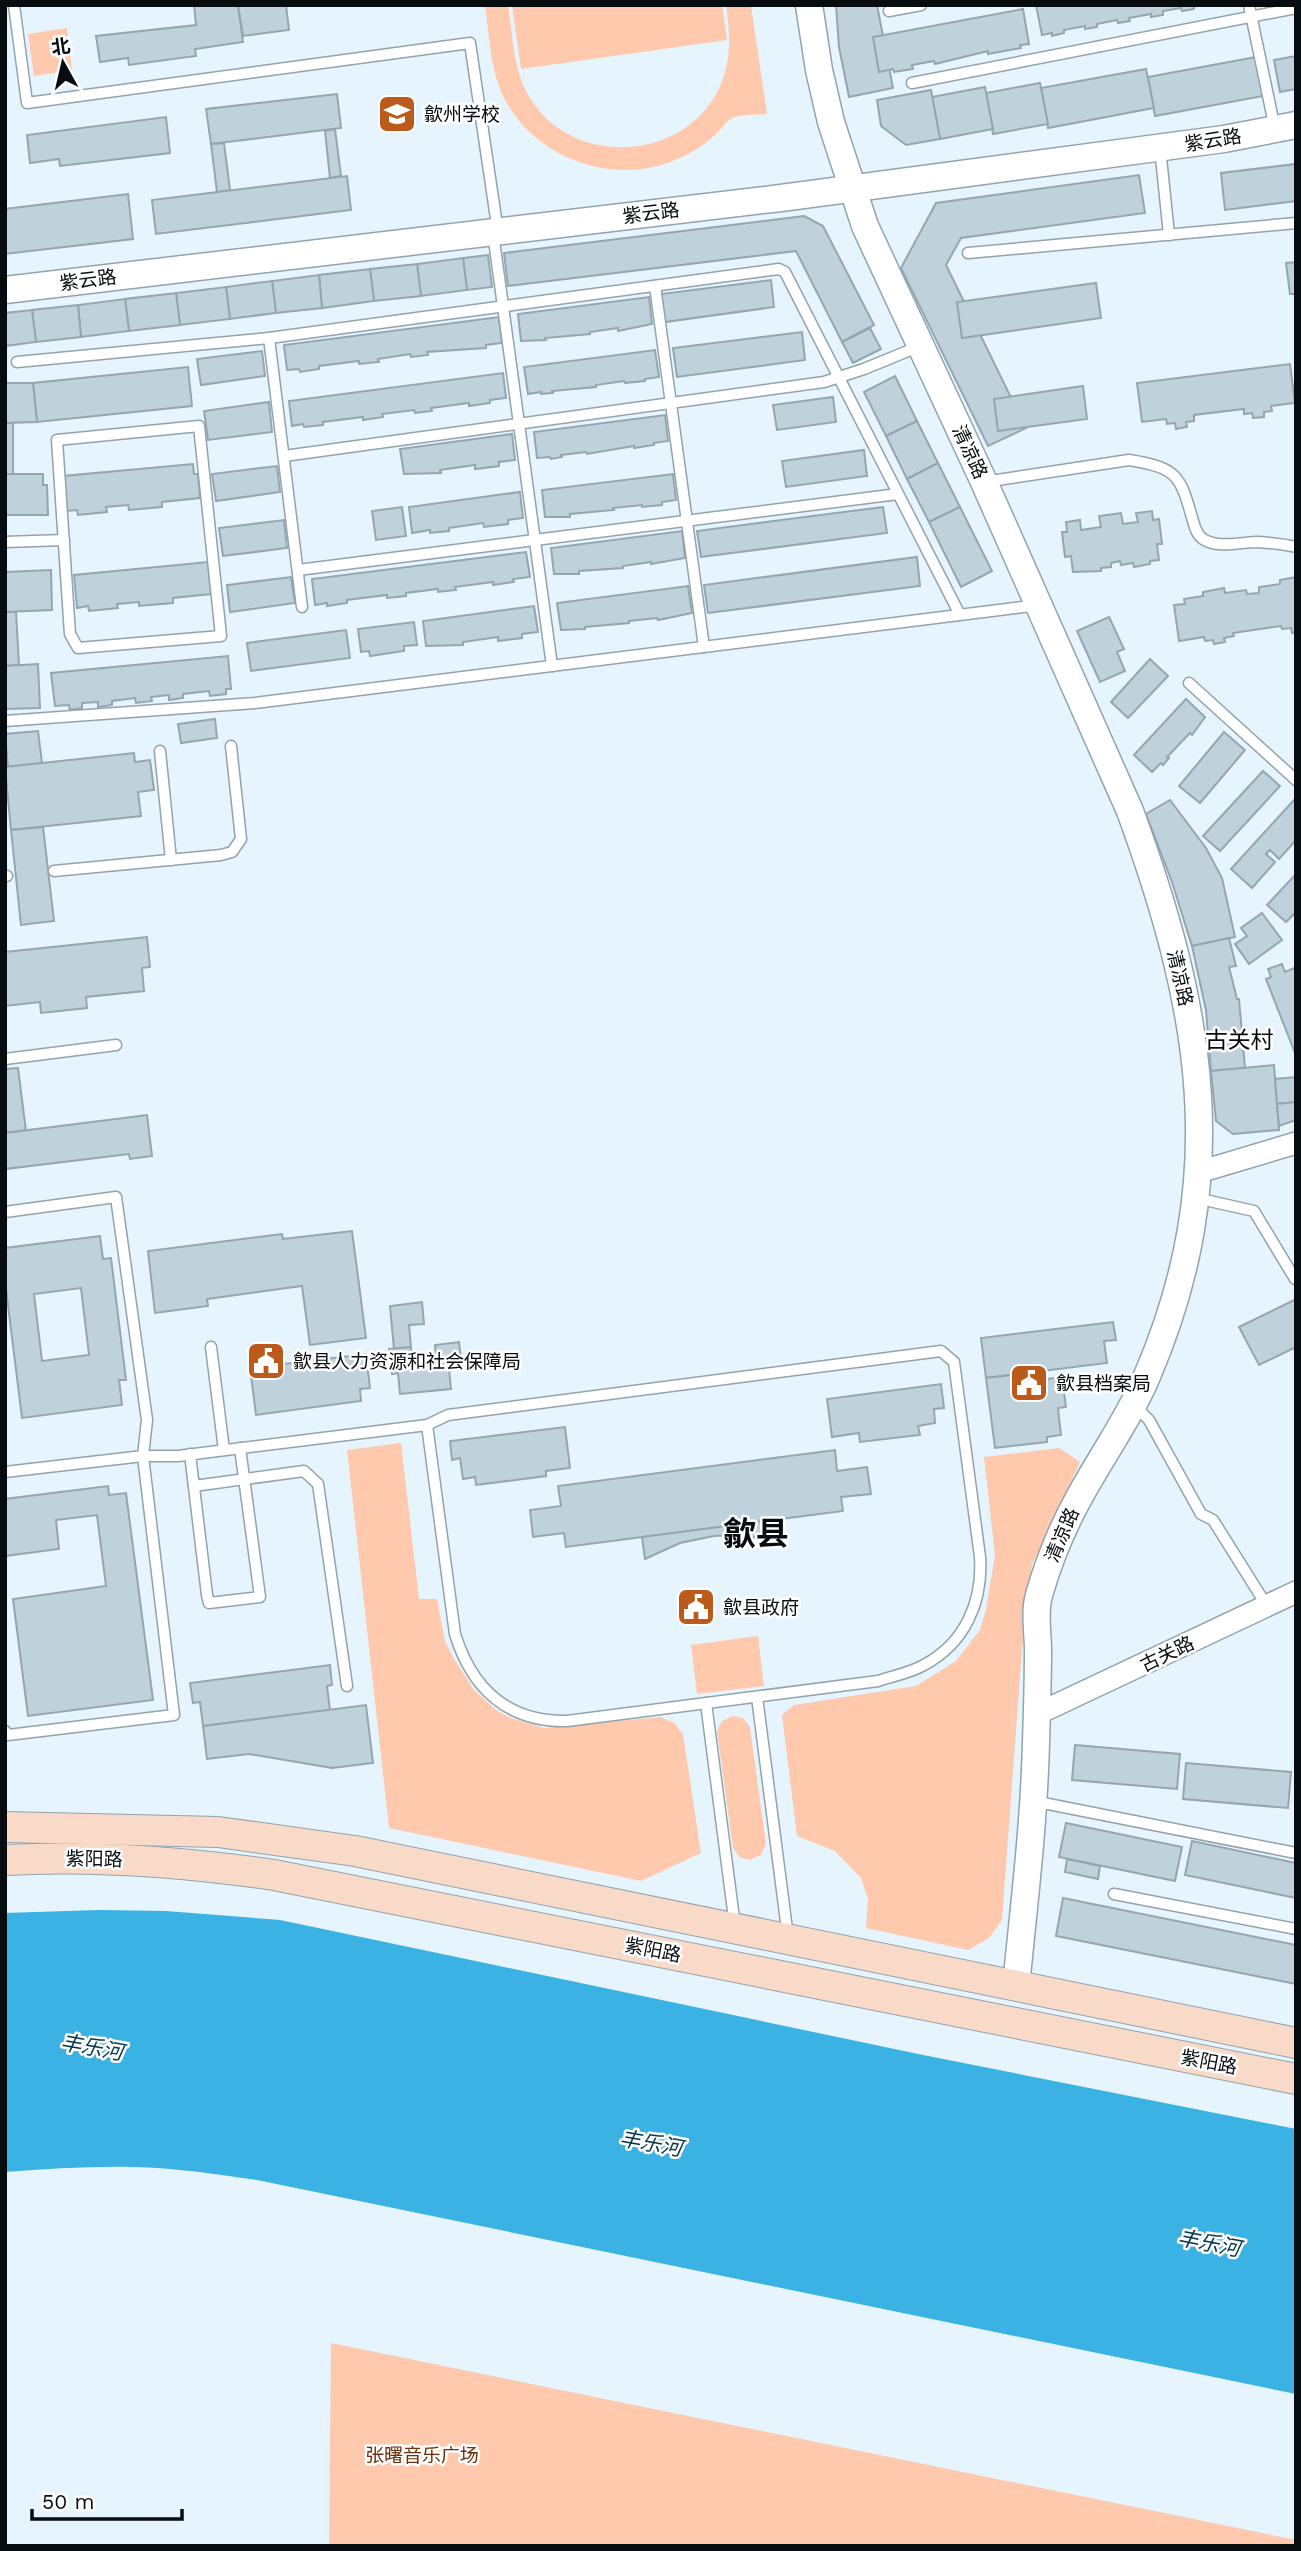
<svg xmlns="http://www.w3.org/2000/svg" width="1301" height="2551" font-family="'Work Sans','Noto Sans SC',sans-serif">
	<rect width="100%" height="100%" fill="#e6f5fd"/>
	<g fill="#fec9ad">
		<path d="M 485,5 L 508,5 C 513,37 513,70 530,98 C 574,170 689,161 721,84 C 732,57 730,33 726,5 L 751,5 L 767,114 C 757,115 738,114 730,119 C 726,122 722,128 719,131 C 706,144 691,154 675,160 C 609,188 527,155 500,89 C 490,63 489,33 485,5 Z"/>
		<polygon points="512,5 722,5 727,40 521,69"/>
		<polygon points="67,28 72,70 34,76 28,34"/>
		<polygon points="401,1443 419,1599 437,1599 445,1641 454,1659 474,1690 496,1710 511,1718 544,1728 661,1717 674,1723 683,1734 701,1853 641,1881 389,1828 347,1450"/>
		<polygon points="1059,1448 1080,1462 1032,1565 1022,1649 1002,1920 989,1938 968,1950 866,1928 868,1899 861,1878 835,1851 797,1836 782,1715 794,1705 916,1686 956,1661 980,1630 986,1609 995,1555 984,1457"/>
		<polygon points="758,1636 764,1686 697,1694 691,1645"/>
		<polygon points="733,1716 743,1718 750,1727 766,1844 761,1855 750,1860 739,1857 733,1848 717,1731 722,1721"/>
		<polygon points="331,2343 1296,2540 1296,2546 329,2546"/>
	</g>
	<path fill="#3bb2e4" d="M 98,1910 L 166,1911 L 280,1920 L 923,2055 L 1296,2129 L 1296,2394 L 257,2180 C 216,2174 175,2168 134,2167 C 91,2166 48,2169 5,2172 L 5,1913 Z"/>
	<g fill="#bfd1db" stroke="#94a6af" stroke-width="2" fill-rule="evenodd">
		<polygon points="194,5 238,5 243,42 195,49 196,56 129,65 128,58 100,62 96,36 196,25"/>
		<polygon points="238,5 286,5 289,30 243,36"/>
		<polygon points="836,5 877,5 893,88 849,97 839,47"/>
		<polygon points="1036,5 1194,5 1194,9 1182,11 1181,8 1163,11 1163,15 1151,17 1151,14 1129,18 1130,21 1118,23 1117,20 1097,24 1097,27 1085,29 1085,26 1064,30 1064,33 1052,36 1052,33 1042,35"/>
		<polygon points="1023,9 1029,44 1020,45 1021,48 988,54 988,51 935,64 934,61 912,65 913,69 894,72 893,69 879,72 873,37"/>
		<polygon points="1296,56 1296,89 1280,92 1274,60"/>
		<polygon points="1256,57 1263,96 1155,116 1148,77"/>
		<polygon points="1146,69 1154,108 1048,128 1041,88"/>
		<polygon points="1040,83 1048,124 993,134 986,93"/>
		<polygon points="985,87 993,129 940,139 932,97"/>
		<polygon points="931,90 940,139 906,145 881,126 877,100"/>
		<polygon points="337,94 341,128 211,144 206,109"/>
		<polygon points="166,117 170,153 60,166 59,159 30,163 27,135"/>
		<polygon points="335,129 341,176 330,178 325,131"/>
		<polygon points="224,143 230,190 217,192 211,144"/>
		<polygon points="1296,164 1296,201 1225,210 1221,173"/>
		<polygon points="1139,175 1145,213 961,238 946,265 1026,428 988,446 901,268 936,203"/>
		<polygon points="347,176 351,210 156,234 152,200"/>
		<polygon points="128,194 133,239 5,254 5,209"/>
		<polygon points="804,216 823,226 874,325 842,342 796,251 508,286 504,253"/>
		<polygon points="488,255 492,287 467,290 463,258"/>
		<polygon points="463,258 467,290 421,296 417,264"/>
		<polygon points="1296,262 1296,294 1290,294 1286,263"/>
		<polygon points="417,264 421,296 374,301 370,269"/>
		<polygon points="370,269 374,301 322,308 319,275"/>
		<polygon points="319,275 322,308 276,313 272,281"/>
		<polygon points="771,280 774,307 665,322 661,294"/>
		<polygon points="272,281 276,313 230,319 226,287"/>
		<polygon points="1096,283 1101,318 962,338 957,302"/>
		<polygon points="226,287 230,319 180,325 176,293"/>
		<polygon points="176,293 180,325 129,331 125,299"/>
		<polygon points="649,297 652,324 618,331 618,328 590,332 590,334 545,338 546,340 521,341 518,314"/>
		<polygon points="125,299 129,331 81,337 78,305"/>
		<polygon points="78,305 81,337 36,342 32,310"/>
		<polygon points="32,310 36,342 5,346 5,313"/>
		<polygon points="499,317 502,343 486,345 486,348 427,352 428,355 411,357 410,354 378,359 379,362 359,364 359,361 319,366 319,369 300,372 299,369 287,370 284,345"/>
		<polygon points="870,328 881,349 853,363 842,342"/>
		<polygon points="802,332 805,360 677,377 673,348"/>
		<polygon points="655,350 659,377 645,379 645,381 625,383 624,381 596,385 596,387 552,391 553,393 541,394 541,392 528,394 524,367"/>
		<polygon points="262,351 265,376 201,385 197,359"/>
		<polygon points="1290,364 1295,403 1271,406 1272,411 1264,412 1264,417 1253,418 1252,413 1244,414 1244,409 1194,415 1194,421 1186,422 1187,427 1176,429 1175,423 1167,424 1166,419 1142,422 1137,383"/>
		<polygon points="188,367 192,406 37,422 33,383"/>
		<polygon points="503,373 506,398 490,400 490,403 469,406 469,403 431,408 432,411 415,413 414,410 382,414 383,417 363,420 363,417 323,422 323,425 304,427 303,424 292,426 289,401"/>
		<polygon points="895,376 917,421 886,436 864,392"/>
		<polygon points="5,383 33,383 37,422 5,423"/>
		<polygon points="1083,386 1087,419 998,431 994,399"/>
		<polygon points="833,397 836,422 777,430 773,405"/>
		<polygon points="269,402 272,432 208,440 204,411"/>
		<polygon points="665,415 668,441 654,443 654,445 634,448 634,446 587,454 586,452 561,455 562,457 551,459 550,457 537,458 534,432"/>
		<polygon points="917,421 938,463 907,479 886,436"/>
		<rect x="5" y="423" width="8" height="51"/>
		<polygon points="512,434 515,460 499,462 499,466 475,469 475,465 440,470 441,473 404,474 400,449"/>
		<polygon points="864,450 867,476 786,487 782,461"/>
		<polygon points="938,463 960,507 929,522 907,479"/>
		<polygon points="193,464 194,474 198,474 200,498 162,502 162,507 129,510 128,505 106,507 107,512 78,515 77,510 67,511 63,476"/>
		<polygon points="277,466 280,492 216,501 212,474"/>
		<polygon points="5,474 43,474 43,485 47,485 48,515 5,515"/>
		<polygon points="673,474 676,500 662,502 662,505 642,507 642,505 613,508 614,510 570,514 570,517 545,517 542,490"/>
		<polygon points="520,492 523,518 508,520 508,524 484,527 483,523 449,528 449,531 430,533 430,530 412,533 409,507"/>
		<polygon points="402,507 406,536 376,540 372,511"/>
		<polygon points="883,507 887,533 701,557 697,531"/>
		<polygon points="960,507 992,571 961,587 929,522"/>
		<polygon points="1152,511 1153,520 1159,519 1162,544 1157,544 1159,560 1150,561 1150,564 1134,567 1133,563 1121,565 1120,561 1111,563 1111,567 1101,568 1101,571 1073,572 1071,556 1065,557 1062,532 1067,532 1066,522 1080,520 1081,530 1101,527 1099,516 1121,513 1123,524 1138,522 1136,513"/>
		<polygon points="284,520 287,548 223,556 219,528"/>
		<polygon points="682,531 685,558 651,564 651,562 623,566 623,568 579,571 579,574 554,574 551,548"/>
		<polygon points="526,552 530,577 513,579 514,582 493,585 493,582 455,587 456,590 438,592 438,589 406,593 406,596 387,598 387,595 347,600 347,603 327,606 327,603 315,605 312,579"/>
		<polygon points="917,557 920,586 708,613 704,585"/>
		<polygon points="208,562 211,594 173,598 173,603 139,606 139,602 117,604 118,608 89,611 88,606 77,608 74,575"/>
		<polygon points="51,570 52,610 5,612 5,572"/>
		<polygon points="291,577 295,603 230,612 227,585"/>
		<polygon points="1296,577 1296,632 1292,633 1291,628 1282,629 1281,626 1233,633 1234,636 1224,638 1225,642 1214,644 1213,640 1205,641 1204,637 1179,641 1174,605 1185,604 1184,599 1203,596 1203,592 1224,588 1225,593 1246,590 1247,594 1259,593 1259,587 1280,584 1280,580"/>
		<polygon points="688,586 692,613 658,620 657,618 629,621 629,623 585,627 585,629 561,630 557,603"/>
		<polygon points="534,606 538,632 522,634 522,638 498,641 498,637 463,642 463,645 426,646 423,621"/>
		<polygon points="5,612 16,612 19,665 5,666"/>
		<polygon points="1109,617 1124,649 1117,652 1125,671 1100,682 1077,631"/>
		<polygon points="414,622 417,645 404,646 404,651 370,656 369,651 361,652 358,629"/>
		<polygon points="346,630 350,658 251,671 247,643"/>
		<polygon points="228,656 231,689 226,689 226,694 210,696 209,691 183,694 183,698 169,700 169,695 151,697 152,701 136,703 135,698 112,701 112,705 98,707 98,702 82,703 82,708 70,710 69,705 55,706 51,673"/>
		<polygon points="1150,659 1168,676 1128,718 1111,702"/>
		<polygon points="38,664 40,708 5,709 5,666"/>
		<polygon points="1186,699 1205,717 1192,735 1190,733 1167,757 1169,758 1163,765 1161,763 1152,772 1134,755"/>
		<polygon points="215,719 217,738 181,743 178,724"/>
		<polygon points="38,731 42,763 8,767 5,734"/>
		<polygon points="1224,732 1245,750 1200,803 1179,786"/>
		<polygon points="134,753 135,762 150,760 154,790 138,792 141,816 11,830 5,767"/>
		<polygon points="1263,771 1280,786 1220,851 1203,836"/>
		<polygon points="1170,800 1206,848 1222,878 1235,937 1192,946 1172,882 1146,814"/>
		<polygon points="1294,800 1296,802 1296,840 1279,859 1270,850 1266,854 1275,862 1252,888 1231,869"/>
		<polygon points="43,827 54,921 21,925 11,830"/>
		<polygon points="1296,874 1296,912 1286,922 1267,905"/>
		<polygon points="1262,913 1282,940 1249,964 1235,944 1247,936 1241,928"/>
		<polygon points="147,937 150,967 142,968 144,991 86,997 87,1008 41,1013 40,1002 5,1006 5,952"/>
		<polygon points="1229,938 1236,966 1229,967 1237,999 1239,999 1245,1068 1211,1071 1206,1010 1192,946"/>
		<polygon points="1282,964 1285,972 1294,968 1296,972 1295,1053 1266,979 1271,977 1268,969"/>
		<polygon points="1274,1065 1279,1130 1233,1134 1216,1121 1211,1071"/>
		<polygon points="18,1068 26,1131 5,1133 5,1069"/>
		<polygon points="1296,1077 1296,1102 1277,1104 1275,1079"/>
		<polygon points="1296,1102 1296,1120 1279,1126 1277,1104"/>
		<polygon points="147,1115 152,1156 130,1159 129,1154 5,1169 5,1133"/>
		<polygon points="352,1231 366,1338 310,1345 302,1286 207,1299 208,1306 155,1313 148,1251 282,1234 283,1239"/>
		<path d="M 100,1236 L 103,1259 L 111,1258 L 126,1380 L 119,1380 L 122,1405 L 22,1418 L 5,1281 L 5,1248 ZM 81,1288 L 89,1355 L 42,1361 L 34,1294 Z"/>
		<polygon points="1296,1299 1296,1347 1259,1365 1239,1327"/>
		<polygon points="422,1302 424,1324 409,1325 411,1347 394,1349 390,1306"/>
		<polygon points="1113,1322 1116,1340 1104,1341 1107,1363 986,1378 981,1338"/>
		<polygon points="459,1342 462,1367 449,1368 451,1389 400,1394 398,1373 392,1374 389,1349 411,1347 413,1368 437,1365 435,1345"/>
		<polygon points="366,1354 370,1388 360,1389 361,1401 256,1415 250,1368"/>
		<polygon points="1038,1372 1040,1380 1062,1377 1066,1407 1058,1408 1061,1435 1047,1437 1047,1442 995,1448 986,1378"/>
		<polygon points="941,1384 944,1408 934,1409 935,1423 918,1426 920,1435 860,1442 859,1433 832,1437 827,1399"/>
		<polygon points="565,1427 570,1468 546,1471 546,1476 476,1485 475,1477 463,1479 460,1458 452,1460 450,1441"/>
		<polygon points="835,1450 837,1471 867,1467 871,1494 841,1497 843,1511 566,1547 564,1533 533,1537 530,1510 561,1506 558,1486"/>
		<polygon points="108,1486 109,1495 126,1493 153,1700 28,1716 13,1599 106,1586 97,1515 56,1520 59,1549 5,1556 5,1499"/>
		<polygon points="780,1519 783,1541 735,1535 714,1536 680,1543 645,1559 642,1537"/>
		<polygon points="330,1665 332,1685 327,1686 330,1710 203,1726 200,1702 193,1703 190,1683"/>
		<polygon points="366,1705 373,1763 332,1768 249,1754 207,1759 203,1726"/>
		<polygon points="1075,1745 1180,1754 1177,1789 1072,1780"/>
		<polygon points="1186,1763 1291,1772 1288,1808 1183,1799"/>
		<polygon points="1066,1823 1182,1847 1175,1881 1059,1857"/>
		<polygon points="1192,1841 1296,1863 1296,1898 1185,1875"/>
		<polygon points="1067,1859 1100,1866 1098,1879 1065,1872"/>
		<polygon points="1063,1898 1296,1945 1296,1984 1056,1936"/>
	</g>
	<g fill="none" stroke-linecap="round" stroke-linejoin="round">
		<defs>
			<g id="service">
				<polyline points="14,5 27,103 470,43 498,232"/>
				<polyline points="1249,5 1275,129"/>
				<polyline points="889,11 921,5"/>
				<polyline points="912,83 1296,8"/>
				<polyline points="1160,148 1169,235"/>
				<polyline points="493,233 552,666"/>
				<polyline points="968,253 1296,223"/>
				<polyline points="655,286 704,647"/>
				<polyline points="269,338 302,607"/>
				<polyline points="17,362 269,338 779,269 785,272 960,615"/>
				<polygon points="199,426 221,636 78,648 70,634 57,440"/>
				<polyline points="284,456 824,382 864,369 920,346"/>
				<path d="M 984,482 L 1129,460 C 1178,468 1180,475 1193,521 C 1195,528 1197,535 1203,539 C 1218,549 1241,542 1258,542 C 1271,543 1283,544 1296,547"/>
				<polyline points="5,542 64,540"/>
				<polyline points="298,570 898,494"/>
				<polyline points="1189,683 1296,780"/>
				<polyline points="5,721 255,703 1039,605"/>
				<polyline points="160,751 171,860"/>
				<polyline points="54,871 221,855 232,852 241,839 231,746"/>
				<polyline points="5,876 7,876"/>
				<polyline points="5,1059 116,1045"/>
				<polyline points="1196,1198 1254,1211 1295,1279"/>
				<polyline points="5,1212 116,1197 147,1420 143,1456 174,1715 8,1735 5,1731"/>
				<polyline points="211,1347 224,1450"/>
				<polyline points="1134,1405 1149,1420 1201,1514 1213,1520 1267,1606"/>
				<polyline points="190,1454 207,1595 209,1603 260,1597 240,1448"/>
				<path d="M 5,1472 L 143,1456 L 178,1456 L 427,1425 L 448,1415 L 941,1351 L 954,1362 L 980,1557 C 983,1602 965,1643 924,1665 C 910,1673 893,1676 878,1681 L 567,1721 C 508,1722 472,1689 455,1634 L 427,1425"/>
				<polyline points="194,1486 304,1471 318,1484 347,1686"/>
				<polyline points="757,1697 788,1937"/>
				<polyline points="706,1703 735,1926"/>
				<polyline points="1033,1801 1296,1853"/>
				<polyline points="1114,1894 1296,1929"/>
			</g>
			<g id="minor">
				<polyline points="1199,1172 1296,1143"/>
				<polyline points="1037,1714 1296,1592"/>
			</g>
			<g id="tertiary">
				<path d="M 809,5 L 819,70 L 831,122 L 865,226 L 984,482 L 1130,811 C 1202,1008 1233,1176 1147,1376 C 1129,1418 1103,1454 1081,1494 C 1063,1526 1049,1560 1039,1595 C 1034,1612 1038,1633 1038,1650 C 1038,1681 1037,1711 1036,1742 C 1034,1824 1024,1905 1016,1986"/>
				<polyline points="5,290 781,198 1224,139 1296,125"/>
			</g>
			<g id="secondary">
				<polyline points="5,1827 218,1832 355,1851 1296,2043"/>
				<path d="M 5,1860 C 96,1855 185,1862 274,1875 L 1296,2079"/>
			</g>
		</defs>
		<use href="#service" stroke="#91a3ac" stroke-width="13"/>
		<use href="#minor" stroke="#91a3ac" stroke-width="24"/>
		<use href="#tertiary" stroke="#91a3ac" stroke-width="29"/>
		<use href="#secondary" stroke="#91a3ac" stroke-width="32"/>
		<use href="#service" stroke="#fff" stroke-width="10"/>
		<use href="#minor" stroke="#fff" stroke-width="21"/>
		<use href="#tertiary" stroke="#fff" stroke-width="26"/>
		<use href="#secondary" stroke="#f9d9c7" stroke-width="30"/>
	</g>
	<defs>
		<symbol id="school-square" viewBox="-11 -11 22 22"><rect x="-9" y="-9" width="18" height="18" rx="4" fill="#bb5a1a" stroke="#fff"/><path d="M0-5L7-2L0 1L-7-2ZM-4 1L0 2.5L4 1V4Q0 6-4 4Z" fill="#fff"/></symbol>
		<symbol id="civic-square" viewBox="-11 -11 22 22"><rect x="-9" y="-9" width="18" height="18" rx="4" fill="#bb5a1a" stroke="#fff"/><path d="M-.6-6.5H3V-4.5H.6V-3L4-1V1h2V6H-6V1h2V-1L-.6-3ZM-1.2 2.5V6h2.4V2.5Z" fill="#fff"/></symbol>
	</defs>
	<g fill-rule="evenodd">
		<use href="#school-square" x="375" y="92" width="44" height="44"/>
		<use href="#civic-square" x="244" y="1339" width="44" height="44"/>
		<use href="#civic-square" x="1007" y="1361" width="44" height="44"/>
		<use href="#civic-square" x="674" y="1585" width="44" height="44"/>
	</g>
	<g text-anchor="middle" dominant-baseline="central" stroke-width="5" stroke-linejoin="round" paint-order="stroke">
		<g font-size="19" fill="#060c0f" stroke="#fff" text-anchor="start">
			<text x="424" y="114">歙州学校</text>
			<text x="293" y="1361">歙县人力资源和社会保障局</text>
			<text x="1056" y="1383">歙县档案局</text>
			<text x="723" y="1607">歙县政府</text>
		</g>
		<g font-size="19" fill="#060c0f" stroke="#fff">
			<text transform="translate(1213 140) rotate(-9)">紫云路</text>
			<text transform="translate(651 213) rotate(-7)">紫云路</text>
			<text transform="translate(88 280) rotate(-7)">紫云路</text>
			<text transform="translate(970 452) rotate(65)">清凉路</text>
			<text transform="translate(1180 978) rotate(77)">清凉路</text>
			<text transform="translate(1062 1535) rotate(-67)">清凉路</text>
			<text transform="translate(1167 1654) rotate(-26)">古关路</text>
			<text transform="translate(94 1859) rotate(1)">紫阳路</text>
			<text transform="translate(653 1950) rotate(11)">紫阳路</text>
			<text transform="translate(1209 2062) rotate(11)">紫阳路</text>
		</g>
		<g font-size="19" fill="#6a310d" stroke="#fff">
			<text x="422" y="2455">张曙音乐广场</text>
		</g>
		<g font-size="21" font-style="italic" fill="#04394d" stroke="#fff">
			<text transform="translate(92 2047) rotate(10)">丰乐河</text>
			<text transform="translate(651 2143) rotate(10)">丰乐河</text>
			<text transform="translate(1209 2243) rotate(11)">丰乐河</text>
		</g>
		<g font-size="23" fill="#060c0f" stroke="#fff">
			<text x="1239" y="1040">古关村</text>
		</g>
		<g font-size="33" font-weight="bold" fill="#060c0f" stroke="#fff">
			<text x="756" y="1533">歙县</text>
		</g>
	</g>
	<rect width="1301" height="2551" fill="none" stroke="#060c0f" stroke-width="14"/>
	<g transform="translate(63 63) rotate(352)" stroke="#ffffff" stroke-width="5" paint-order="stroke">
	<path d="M0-5L12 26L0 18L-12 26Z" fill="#060c0f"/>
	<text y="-10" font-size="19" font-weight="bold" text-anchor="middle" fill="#060c0f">北</text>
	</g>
	<path d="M32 2509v10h150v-10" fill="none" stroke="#060c0f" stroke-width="3.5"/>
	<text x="42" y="2509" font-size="21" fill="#060c0f" stroke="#ffffff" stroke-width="5" paint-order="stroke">50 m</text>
</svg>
